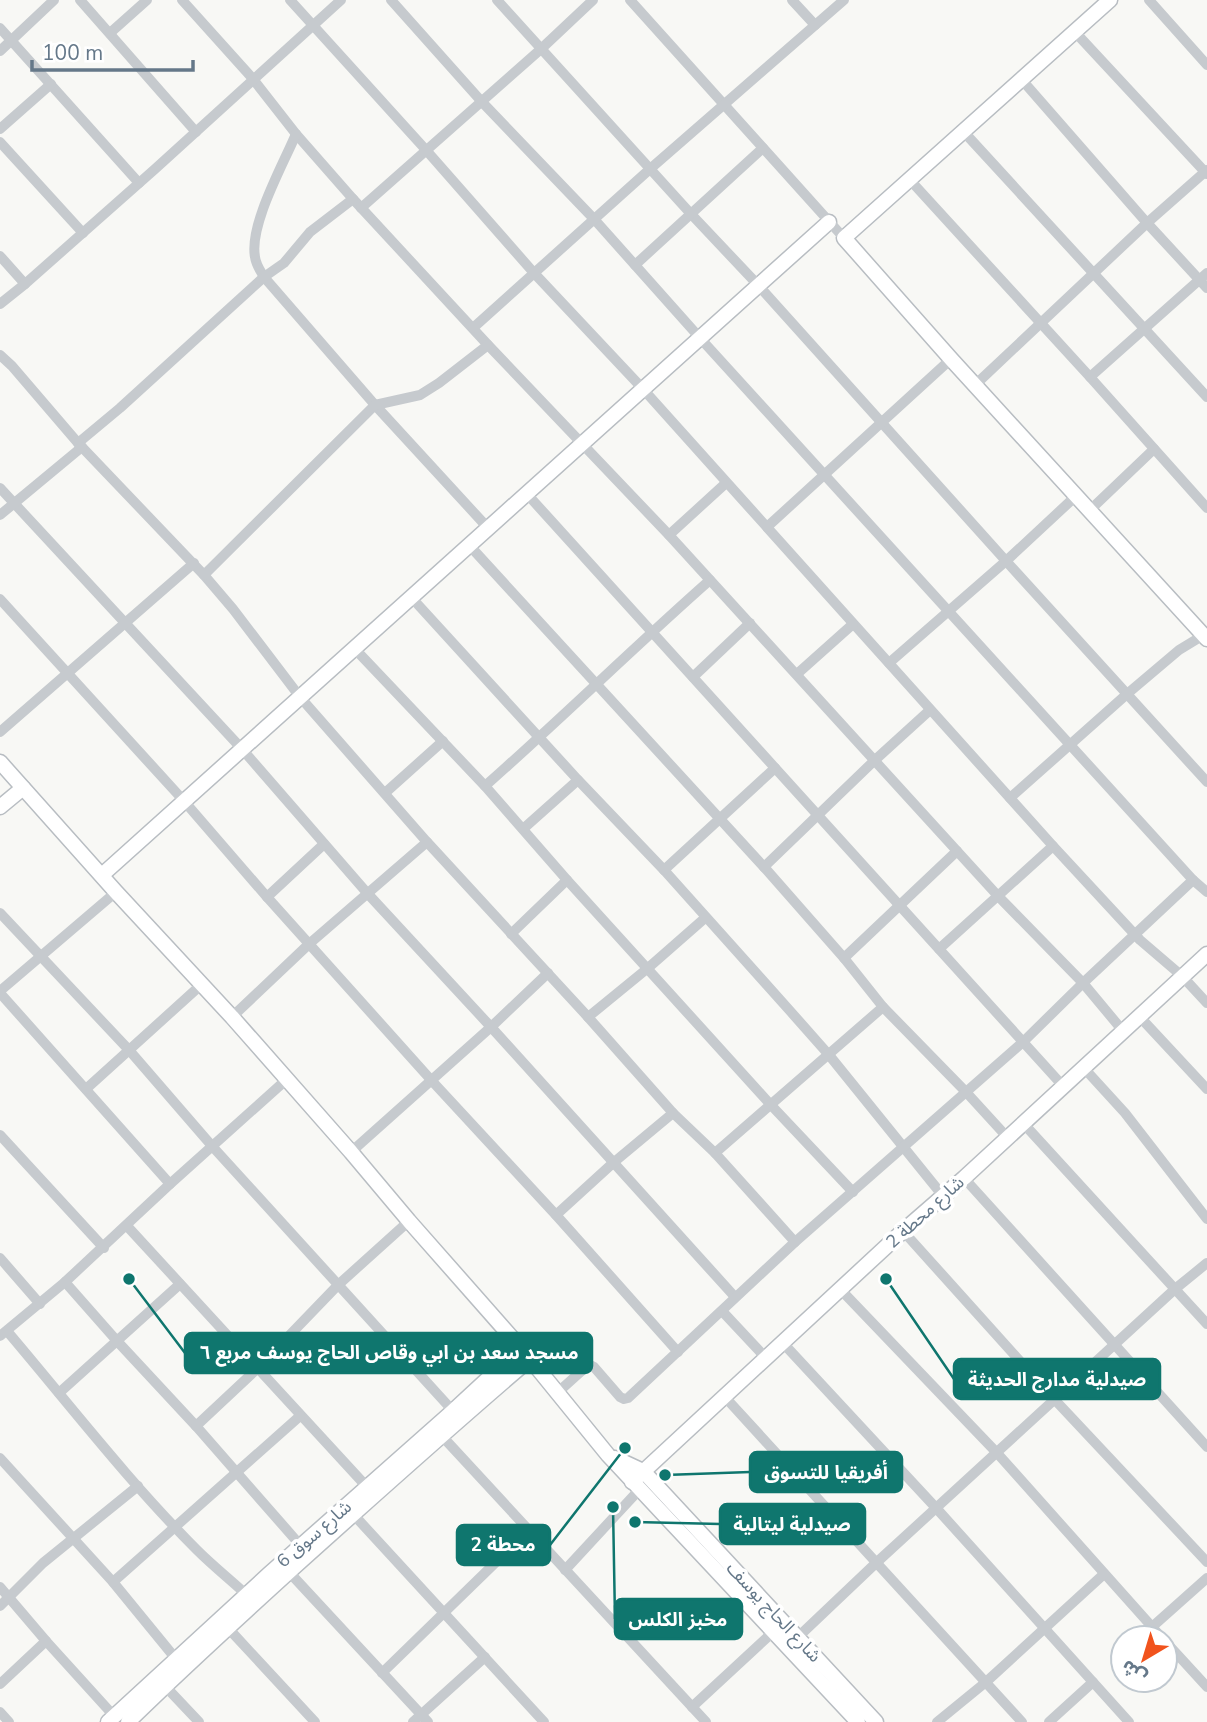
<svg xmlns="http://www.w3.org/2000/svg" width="1207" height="1722" font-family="'Nunito Sans','Noto Sans Arabic',sans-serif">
	<rect width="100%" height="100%" fill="#f8f8f5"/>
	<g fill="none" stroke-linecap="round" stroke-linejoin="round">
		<defs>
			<g id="secondary">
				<polyline points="1110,0 844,238 951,359 1207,639"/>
				<polyline points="0,762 116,892 232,1017 351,1152 409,1221 521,1348 608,1455 858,1722"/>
				<polyline points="0,807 23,788"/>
				<polyline points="102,875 829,222"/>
				<polyline points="615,1458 643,1471 876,1722"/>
				<polyline points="632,1482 903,1231 964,1178 1207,954"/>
				<polyline points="108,1722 269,1574 453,1411 521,1348"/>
				<path d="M 128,1722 C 181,1670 236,1620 291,1570 C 370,1499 449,1428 530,1359"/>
			</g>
		</defs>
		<use href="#secondary" stroke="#b8bdc2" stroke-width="17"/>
		<g stroke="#c6cace" stroke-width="10">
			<polyline points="80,0 196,132"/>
			<polyline points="182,0 253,79 296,134 353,199 488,345 669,535 998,896 1083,983 1123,1031"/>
			<polyline points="290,0 426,150 534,273 643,389 1053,846 1140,940 1182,976 1207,1003"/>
			<polyline points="391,0 482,102 594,219 700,338 1193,880 1207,892"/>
			<polyline points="497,0 691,214 758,285 1006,561 1207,782"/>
			<polyline points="630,0 844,238"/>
			<polyline points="792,0 815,25"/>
			<polyline points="1149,0 1207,65"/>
			<polyline points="0,28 139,183"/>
			<polyline points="1075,32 1207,174"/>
			<polyline points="110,33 147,0"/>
			<polyline points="0,51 54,0"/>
			<polyline points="1022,80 1147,223 1207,288"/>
			<polyline points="0,129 51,84"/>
			<polyline points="963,131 1207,397"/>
			<path d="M 296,134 C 283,165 249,225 255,257 C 256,265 260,270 264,277 L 375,405 L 488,528"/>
			<polyline points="0,142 83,233"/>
			<polyline points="910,180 1090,377 1207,508"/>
			<polyline points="361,208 541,49 593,0"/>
			<polyline points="0,256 25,284"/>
			<polyline points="635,265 763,148"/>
			<polyline points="0,304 25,284 155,169 341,0"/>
			<polyline points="473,328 650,169 844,0"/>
			<polyline points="0,355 12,366 78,443 204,575 233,609 300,697 427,842 588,1017 673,1113 715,1153 795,1242"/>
			<polyline points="1090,377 1207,273"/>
			<polyline points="975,385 1147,223 1207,170"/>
			<polyline points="78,443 120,408 264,277 284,263 310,232 353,199"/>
			<polyline points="0,488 242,749 368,894 491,1027 735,1297"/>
			<polyline points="527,494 1063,1086"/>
			<polyline points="1090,510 1154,449"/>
			<polyline points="0,515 82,447"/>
			<polyline points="767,527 951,359"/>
			<polyline points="669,535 726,483"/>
			<polyline points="469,545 764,867 844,958 883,1007 966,1092 1008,1138"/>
			<polyline points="204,575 375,405 420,395 439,383 488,345"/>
			<polyline points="411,597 578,780 664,870 791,1012 829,1055 943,1196"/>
			<polyline points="0,599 184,801 267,897 432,1081 556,1215 678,1352"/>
			<polyline points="354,648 485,786 567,880 770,1104 853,1192"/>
			<polyline points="889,663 1006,561 1077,495"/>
			<polyline points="797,674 853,624"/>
			<polyline points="693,677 750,623"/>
			<polyline points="0,732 194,563"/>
			<path d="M 485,786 C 562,718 634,647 710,580"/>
			<polyline points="385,793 443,741"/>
			<polyline points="1010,798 1127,694 1179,650 1207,633"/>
			<polyline points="523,829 578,780"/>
			<polyline points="764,867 875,760 930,710"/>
			<polyline points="664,870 775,768"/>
			<polyline points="267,897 324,844"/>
			<polyline points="0,913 129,1050 212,1146 453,1411"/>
			<polyline points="511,934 567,880"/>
			<polyline points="939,949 1053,846"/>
			<polyline points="844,958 957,851"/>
			<polyline points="0,991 116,892"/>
			<polyline points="0,993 170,1184"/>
			<polyline points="1139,1016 1207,1089"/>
			<polyline points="232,1017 309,944 427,842"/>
			<polyline points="588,1017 648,968 705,918"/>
			<polyline points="1083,1067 1125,1113 1207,1219"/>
			<polyline points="86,1089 202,984"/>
			<polyline points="1023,1123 1207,1324"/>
			<polyline points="0,1135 104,1248"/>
			<polyline points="351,1152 491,1027 548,973"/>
			<polyline points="715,1153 883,1007"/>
			<polyline points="964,1178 1207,1447"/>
			<polyline points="556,1215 613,1163 673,1113"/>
			<polyline points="127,1226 367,1487"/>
			<polyline points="903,1231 1055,1400 1207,1562"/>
			<polyline points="0,1258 40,1304"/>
			<polyline points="65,1282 117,1341 196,1426 301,1546"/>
			<polyline points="841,1290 997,1453 1162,1638"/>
			<polyline points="722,1311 766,1358"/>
			<path d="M 7,1331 C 69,1404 129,1482 197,1550 C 214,1567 232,1581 249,1597"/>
			<polyline points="0,1336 65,1282 170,1184 286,1080"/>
			<polyline points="782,1342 937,1509 1129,1722"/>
			<polyline points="59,1393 180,1284"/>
			<polyline points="557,1393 587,1366 590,1365 594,1367 620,1397 624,1399 628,1398 795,1242 1023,1042 1083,983 1193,880"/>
			<polyline points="724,1396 1022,1722"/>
			<polyline points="196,1426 258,1368 338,1285 409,1221"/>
			<polyline points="441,1435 706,1722"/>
			<polyline points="0,1458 113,1582 176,1659"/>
			<polyline points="353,1514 544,1722"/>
			<polyline points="565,1570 639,1490"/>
			<polyline points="289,1572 428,1722"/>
			<polyline points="113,1582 300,1416"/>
			<polyline points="0,1587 46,1641 114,1716"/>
			<polyline points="0,1606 43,1563 138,1486"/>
			<polyline points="1152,1627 1207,1578"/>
			<polyline points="228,1628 315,1722"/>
			<polyline points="797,1638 876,1563 1175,1289 1207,1263"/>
			<polyline points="1165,1641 1207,1687"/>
			<polyline points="382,1673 528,1531"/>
			<polyline points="0,1684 46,1641"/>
			<polyline points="165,1686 199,1722"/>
			<polyline points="692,1707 773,1632"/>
			<polyline points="0,1712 9,1722"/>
			<polyline points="413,1722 485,1657"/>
			<polyline points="937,1722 986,1682 1104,1574"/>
			<polyline points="1049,1722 1093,1682"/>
		</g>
		<use href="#secondary" stroke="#fff" stroke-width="14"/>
	</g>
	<g text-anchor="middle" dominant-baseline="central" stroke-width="7" stroke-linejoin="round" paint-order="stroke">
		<g font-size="18" fill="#657889" stroke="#fff">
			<text transform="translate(925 1212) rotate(-42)">شارع محطة 2</text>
			<text transform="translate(314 1534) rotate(-41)">شارع سوق 6</text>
			<text transform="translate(774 1612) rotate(47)">شارع الحاج يوسف</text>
		</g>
	</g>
	<path fill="none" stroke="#0f766e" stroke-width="2.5" d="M129 1279L185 1353M886 1279L954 1379M665 1475L750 1472M635 1522L720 1524M625 1448L550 1545M613 1507L615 1619"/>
	<g fill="#0f766e" stroke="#fff" stroke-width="2.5">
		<circle cx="129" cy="1279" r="7"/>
		<circle cx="886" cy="1279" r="7"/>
		<circle cx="665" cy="1475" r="7"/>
		<circle cx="635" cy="1522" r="7"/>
		<circle cx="625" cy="1448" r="7"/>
		<circle cx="613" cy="1507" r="7"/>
	</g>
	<g fill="#0f766e" stroke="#0f766e" stroke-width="2.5">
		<rect x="185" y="1333" width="407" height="40" rx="7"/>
		<rect x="954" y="1359" width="206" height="40" rx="7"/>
		<rect x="750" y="1452" width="152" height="40" rx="7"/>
		<rect x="720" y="1504" width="145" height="40" rx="7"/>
		<rect x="457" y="1525" width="93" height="40" rx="7"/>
		<rect x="615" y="1599" width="127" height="40" rx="7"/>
	</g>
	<g font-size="19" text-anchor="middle" font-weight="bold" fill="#fff">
		<text x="389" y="1359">مسجد سعد بن ابي وقاص الحاج يوسف مربع ٦</text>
		<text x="1057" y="1386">صيدلية مدارج الحديثة</text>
		<text x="826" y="1479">أفريقيا للتسوق</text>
		<text x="792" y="1531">صيدلية ليتالية</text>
		<text x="503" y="1551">محطة 2</text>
		<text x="678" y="1626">مخبز الكلس</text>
	</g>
	<g transform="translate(1144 1659) rotate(218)"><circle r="33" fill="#ffffff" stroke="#c1c9d0" stroke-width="2"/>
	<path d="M0-5L12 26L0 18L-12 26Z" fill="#f1531d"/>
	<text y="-10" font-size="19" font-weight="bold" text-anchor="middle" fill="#657889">ش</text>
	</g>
	<path d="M32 60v10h161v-10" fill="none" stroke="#657889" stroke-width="3.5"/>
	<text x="42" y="60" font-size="21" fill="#657889" stroke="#ffffff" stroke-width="5" paint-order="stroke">100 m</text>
</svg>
